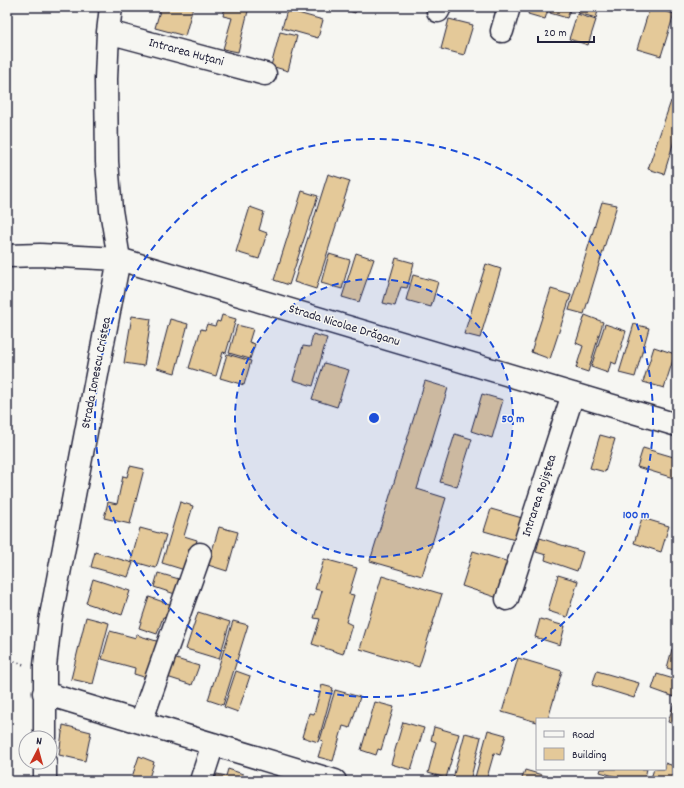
<svg xmlns="http://www.w3.org/2000/svg" width="684" height="788" font-family="Dekko,sans-serif">
	<style>
		.building { fill: #e4c999; stroke: #22223b }
		.lines { fill: none; stroke-linecap: round; stroke-linejoin: round }
		.minor-casing { stroke: #22223b; stroke-width: 25 }
		.path { stroke: #22223b; stroke-width: 2.5; stroke-dasharray: 1 3; stroke-linecap: butt }
		.minor { stroke: #f6f6f2; stroke-width: 22 }
		.ring { fill: none; stroke: #1d4ed8; stroke-width: 2; stroke-dasharray: 7 5 }
		.labels { text-anchor: middle; dominant-baseline: central; stroke-width: 3; stroke-linejoin: round; paint-order: stroke }
		.street-label { font-size: 13px; fill: #22223b; stroke: #f6f6f2 }
		.centre { fill: #1d4ed8; stroke: #f6f6f2; stroke-width: 2 }
		.ring-label { font-size: 12px; text-anchor: middle; font-weight: bold; fill: #1d4ed8; stroke: #f6f6f2; stroke-width: 3; stroke-linejoin: round; paint-order: stroke }
	</style>
	<rect width="100%" height="100%" fill="#f6f6f2"/>
	<filter id="ink" filterUnits="userSpaceOnUse"><feTurbulence type="fractalNoise" baseFrequency=".025" numOctaves="2"/><feDisplacementMap in="SourceGraphic" scale="8" xChannelSelector="R" yChannelSelector="G"/><feConvolveMatrix kernelMatrix="1 2 1 2 8 2 1 2 1" color-interpolation-filters="sRGB"/></filter>
	<g filter="url(#ink)">
		<path class="building" d="M161,7H193L185,36L155,28Z
			M225,7H249L238,52L223,49L232,18L223,16Z
			M337,7H357L355,13Z
			M530,7H549L545,19L528,14Z
			M552,7H571L567,18L550,13Z
			M579,7H599L596,18L578,13Z
			M650,7L674,14L661,56L637,49Z
			M287,10L323,20L318,38L282,28Z
			M577,14L596,20L588,45L569,39Z
			M449,19L473,25L464,55L441,49Z
			M280,32L297,36L288,71L271,66Z
			M671,101L677,103V131L664,174L648,169Z
			M328,174L350,181L316,289L294,282Z
			M302,191L318,196L289,285L274,280Z
			M602,202L617,205L584,314L569,310Z
			M250,207L264,212L259,230L267,233L259,259L236,252Z
			M356,253L374,259L359,302L342,297Z
			M329,254L350,260L342,289L321,283Z
			M396,258L414,263L407,288L401,287L395,306L383,303Z
			M486,264L501,269L480,338L464,334Z
			M413,275L438,282L431,307L406,300Z
			M551,289L571,295L550,359L531,352Z
			M222,315L236,319L226,353L223,352L216,376L189,368L201,329L205,330L207,324L215,326L217,321L220,322Z
			M585,315L603,322L588,372L576,368L583,346L576,343Z
			M132,316L151,319L144,366L124,363Z
			M170,319L188,324L175,373L157,368Z
			M605,324L626,331L616,364L611,362L608,373L591,367Z
			M634,324L649,328L635,377L619,373Z
			M237,325L253,329L249,342L255,344L250,359L229,353Z
			M313,334L327,338L313,386L293,380L303,346L310,347Z
			M654,347L675,354L664,388L643,382Z
			M227,354L251,361L244,385L220,378Z
			M324,363L349,370L337,407L312,399Z
			M425,381L448,388L417,489L446,498L422,576L370,561Z
			M482,394L503,400L492,438L471,431Z
			M455,434L472,439L457,487L440,482Z
			M600,435L615,439L605,472L590,468Z
			M643,448L677,458V479L637,467Z
			M130,466L144,469L130,524L104,518L108,502L117,504L123,476L127,477Z
			M180,502L193,506L184,536L197,540L188,571L162,563Z
			M491,509L522,518L515,540L484,531Z
			M642,518L669,526L661,552L634,543Z
			M219,527L238,532L227,571L208,565Z
			M140,528L166,535L156,568L131,561Z
			M540,538L583,552L577,571L545,560L546,555L536,552Z
			M473,551L509,562L498,598L462,586Z
			M95,552L133,563L128,577L91,567Z
			M324,559L357,568L349,594L354,595L346,622L352,625L343,654L312,644L320,619L314,618L322,591L315,589Z
			M158,573L179,579L175,594L154,587Z
			M558,575L578,581L567,617L548,611Z
			M382,576L442,594L419,667L360,649Z
			M93,579L130,591L122,615L86,603Z
			M149,597L175,606L170,620L163,617L157,634L139,628Z
			M198,612L230,622L219,659L186,649Z
			M86,617L109,623L93,684L71,679Z
			M540,619L565,626L560,645L535,637Z
			M233,621L248,625L223,705L208,700Z
			M110,631L136,638L137,635L166,644L147,678L134,674L135,668L102,659Z
			M672,649L677,651V671L667,668Z
			M173,658L199,666L192,685L167,677Z
			M518,658L562,671L548,719H537V722L502,712Z
			M236,671L250,676L238,712L224,707Z
			M597,671L639,683L634,698L592,685Z
			M657,674L677,680V698L652,689Z
			M322,685L333,688L318,742L302,737L309,713L314,714Z
			M335,690L360,697L350,728L343,726L333,761L318,757L323,741L320,740Z
			M375,702L394,707L381,750L378,749L376,755L361,750Z
			M674,703L677,704V725L668,722Z
			M403,722L424,728L411,770L391,764Z
			M63,725L91,732L85,761L59,755Z
			M434,727L459,734L446,778L428,773L436,742L431,740Z
			M488,730L506,735L500,755L494,753L486,781H474Z
			M465,733L481,737L470,781L453,778Z
			M139,756L154,762L148,781H144L132,777Z
			M665,763L677,767V781H650L654,769H665Z
			M228,769L243,774L241,781H214L217,774L226,776Z
			M601,769H647L644,781H631L600,772Z
			M525,770L549,777L548,781H521Z
			M597,777L611,781H596Z"/>
		<g class="lines">
			<defs>
				<path id="minor" d="M438,11L440,7
					M502,31L509,7
					M108,32L265,74
					M7,256L40,255L119,259L677,425
					M507,599L573,394
					M44,693L335,781
					M141,722L200,554
					M45,738V666L50,621L119,259L111,210L107,162L106,79L108,32L111,7
					M45,762V781
					M201,781L213,744"/>
			</defs>
			<use href="#minor" class="minor-casing"/>
			<path class="path" d="M7,659L25,665"/>
			<use href="#minor" class="minor"/>
		</g>
	</g>
	<circle cx="374" cy="418" r="139" fill="#1d4ed8" fill-opacity=".12"/>
	<g class="ring">
		<circle cx="374" cy="418" r="139"/>
		<circle cx="374" cy="418" r="279"/>
	</g>
	<g class="labels">
		<g class="street-label">
			<text transform="translate(186 53) rotate(15)">Intrarea Huțani</text>
			<text transform="translate(344 326) rotate(17)">Strada Nicolae Drăganu</text>
			<text transform="translate(97 373) rotate(-79)">Strada Ionescu Cristea</text>
			<text transform="translate(540 496) rotate(-72)">Intrarea Rojiștea</text>
		</g>
	</g>
	<circle cx="374" cy="418" r="6" class="centre"/>
	<g class="ring-label">
		<text x="513" y="422">50 m</text>
		<text x="636" y="518">100 m</text>
	</g>
	<rect width="684" height="788" fill="none" stroke="#f6f6f2" stroke-width="24"/>
	<rect x="12" y="12" width="660" height="764" fill="none" stroke="#22223b" stroke-width="1.5" filter="url(#ink)"/>
	<rect x="536" y="718" width="130" height="52" fill="#f6f6f2" stroke="#a1a1a9"/>
	<rect x="544" y="731" width="20" height="6" fill="#f6f6f2" stroke="#a1a1a9"/>
	<text x="572" y="738" font-size="12" fill="#22223b">Road</text>
	<rect x="544" y="748" width="20" height="12" fill="#e4c999" stroke="#a1a1a9"/>
	<text x="572" y="758" font-size="12" fill="#22223b">Building</text>
	<g transform="translate(38 750) rotate(6)"><circle r="19" fill="#f6f6f2" stroke="#a1a1a9"/>
	<path d="M0-3L7 15L0 10L-7 15Z" fill="#c8321e"/>
	<text y="-6" font-size="11" font-weight="bold" text-anchor="middle" fill="#22223b">N</text>
	</g>
	<path d="M538 36v6h56v-6" fill="none" stroke="#22223b" stroke-width="2"/>
	<text x="544" y="36" font-size="12" fill="#22223b" stroke="#f6f6f2" stroke-width="3" paint-order="stroke">20 m</text>
</svg>
